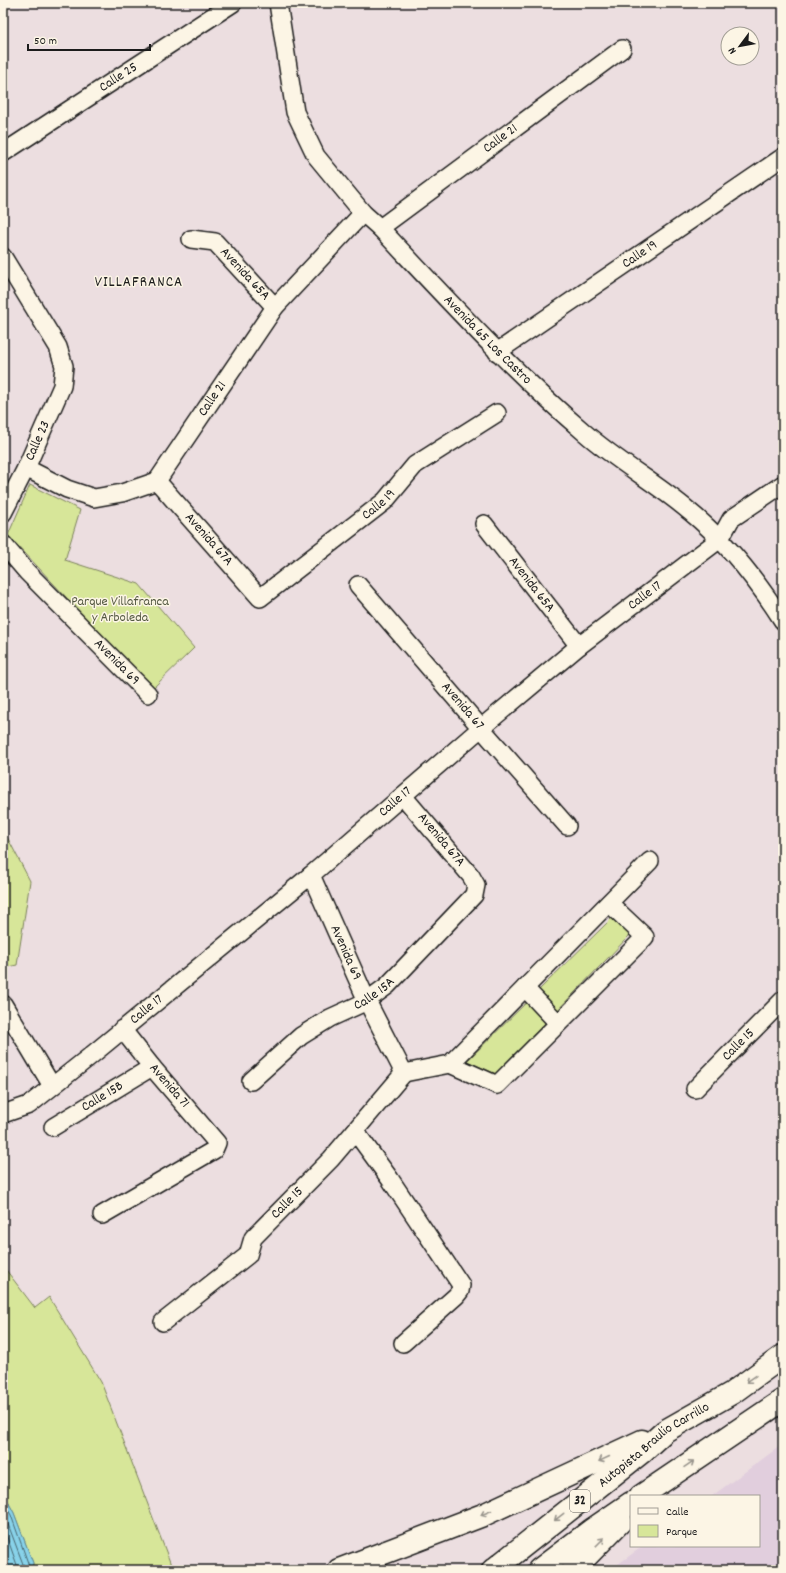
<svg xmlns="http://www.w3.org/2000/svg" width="786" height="1573" font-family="Dekko,sans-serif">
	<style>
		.built { fill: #e1cedd }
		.green { fill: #d7e699; stroke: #7a815a }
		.water { fill: #88d2e9; stroke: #5d8997 }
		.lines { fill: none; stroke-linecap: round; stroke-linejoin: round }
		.shore { stroke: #47656e; stroke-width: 1 }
		.minor-casing { stroke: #1c1c1c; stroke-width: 20 }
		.highway-casing { stroke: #1c1c1c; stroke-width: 25 }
		.minor { stroke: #fcf5e5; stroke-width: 17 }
		.highway { stroke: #fcf5e5; stroke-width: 22 }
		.oneway { stroke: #97938b }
		.labels { text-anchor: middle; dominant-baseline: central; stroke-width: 3; stroke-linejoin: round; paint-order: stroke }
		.shield { fill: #fcf5e5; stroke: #5f5d58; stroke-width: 1 }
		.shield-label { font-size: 13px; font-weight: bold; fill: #1c1c1c }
		.street-label { font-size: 14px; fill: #1c1c1c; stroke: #fcf5e5 }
		.park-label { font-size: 14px; fill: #545942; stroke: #fcf5e5 }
		.neighbourhood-label { font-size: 15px; letter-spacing: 1px; fill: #1c1c1c; stroke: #fcf5e5 }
	</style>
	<rect width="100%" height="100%" fill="#ecdee0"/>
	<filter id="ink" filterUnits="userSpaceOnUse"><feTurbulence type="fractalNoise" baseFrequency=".025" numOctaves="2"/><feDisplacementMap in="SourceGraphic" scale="8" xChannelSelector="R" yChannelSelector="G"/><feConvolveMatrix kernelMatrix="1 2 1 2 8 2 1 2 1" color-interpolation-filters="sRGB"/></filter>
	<g filter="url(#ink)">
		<path class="built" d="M783,1444V1570H610L643,1546H759V1496H712Z"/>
		<path class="green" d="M30,485L80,510L65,560L139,584L194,648L152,689L8,535Z
			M3,829L30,881L17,965L3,968Z
			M614,916L631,934L496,1074L467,1061Z
			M3,1266L35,1308L49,1297L101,1382L173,1570H32L33,1563L14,1513L3,1492Z"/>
		<path class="water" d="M3,1492L14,1513L33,1563L32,1570H3Z"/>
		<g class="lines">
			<path class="shore" d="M3,1501L11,1515L28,1563V1570
				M3,1511L23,1564V1570
				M3,1526L17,1565V1570"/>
			<defs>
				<g id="minor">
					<path id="s1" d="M278,3L295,112L316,156L363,213L380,228C446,298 511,370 585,433C618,462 656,483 689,511C726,541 758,582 783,621"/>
					<path id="s2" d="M3,153L233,3"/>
					<path id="s3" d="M380,228L622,49"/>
					<path id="s4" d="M191,239L215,242L275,307"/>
					<path d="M3,257L58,347L64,366L62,386L26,468L3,513"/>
					<path id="s5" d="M497,352L783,157"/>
					<path id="s6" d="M26,468L67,489L94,498L122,493L157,481L275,307L363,213"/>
					<path id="s7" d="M157,481L260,598L385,501L415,465L497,413"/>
					<path id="s8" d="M484,524L579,646"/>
					<path id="s9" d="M3,544L27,572L148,694"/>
					<path id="s10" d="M358,585L481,728L567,826"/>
					<path id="s11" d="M311,875L367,1001L404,1073"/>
					<path d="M525,988L558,1023"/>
					<path d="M3,1004L52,1086"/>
					<path d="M450,1064L497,1085L645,937L609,903"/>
					<path d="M404,1073L450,1064L650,861"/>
					<path id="s12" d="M251,1081L301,1036L330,1018L365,1002L387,986L474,895L476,885L471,876L403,796"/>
					<path id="s13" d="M695,1089L783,1000"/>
					<path id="s14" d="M3,1114L29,1105L88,1058L311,875L481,728L579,646L720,539L731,519L783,484"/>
					<path id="s15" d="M53,1127L152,1067"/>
					<path d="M355,1131L390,1179L461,1285L460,1291L456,1296L403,1343"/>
					<path d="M102,1215L214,1150L217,1143L152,1067L122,1029"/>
					<path id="s16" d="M163,1322L248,1255L253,1238L331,1159L404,1073"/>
				</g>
				<g id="highway">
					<path d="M641,1496L783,1400"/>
					<path d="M339,1570L483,1515L642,1441"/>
					<path id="s17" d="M493,1570L642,1452L665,1431L732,1393L783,1356"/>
					<path d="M539,1570L593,1529L631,1503"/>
					<path d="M573,1570L621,1521"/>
				</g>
			</defs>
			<use href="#minor" class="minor-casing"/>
			<use href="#highway" class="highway-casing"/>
			<use href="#minor" class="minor"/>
			<use href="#highway" class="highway"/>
		</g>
		<defs><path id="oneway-shaft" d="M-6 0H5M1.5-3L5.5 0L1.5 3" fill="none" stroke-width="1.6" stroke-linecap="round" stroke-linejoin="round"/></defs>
		<g class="oneway">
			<use href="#oneway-shaft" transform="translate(751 1379) rotate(145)"/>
			<use href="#oneway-shaft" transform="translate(604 1459) rotate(155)"/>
			<use href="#oneway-shaft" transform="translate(689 1464) rotate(-34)"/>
			<use href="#oneway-shaft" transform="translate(486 1513) rotate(156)"/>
			<use href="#oneway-shaft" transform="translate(559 1517) rotate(142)"/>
			<use href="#oneway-shaft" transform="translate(600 1542) rotate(-45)"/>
		</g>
	</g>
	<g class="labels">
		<rect class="shield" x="570" y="1490" width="20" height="22" rx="3"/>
		<g class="shield-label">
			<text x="580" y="1501">32</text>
		</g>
		<g class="street-label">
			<text stroke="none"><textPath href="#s2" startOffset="138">Calle 25</textPath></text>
			<text stroke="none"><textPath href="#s3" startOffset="150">Calle 21</textPath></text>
			<text stroke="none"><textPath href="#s5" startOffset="173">Calle 19</textPath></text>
			<text stroke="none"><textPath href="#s4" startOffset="68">Avenida 65A</textPath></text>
			<text stroke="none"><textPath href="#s1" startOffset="411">Avenida 65 Los Castro</textPath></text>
			<text stroke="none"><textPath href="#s6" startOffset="239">Calle 21</textPath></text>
			<text transform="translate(38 441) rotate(-66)">Calle 23</text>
			<text stroke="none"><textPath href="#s7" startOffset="307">Calle 19</textPath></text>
			<text stroke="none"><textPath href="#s7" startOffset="78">Avenida 67A</textPath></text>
			<text stroke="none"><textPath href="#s8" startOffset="77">Avenida 65A</textPath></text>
			<text stroke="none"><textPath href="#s14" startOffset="827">Calle 17</textPath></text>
			<text stroke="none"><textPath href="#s9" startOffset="164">Avenida 69</textPath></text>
			<text stroke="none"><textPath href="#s10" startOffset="160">Avenida 67</textPath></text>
			<text stroke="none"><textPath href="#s14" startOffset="503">Calle 17</textPath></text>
			<text transform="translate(441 840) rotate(50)">Avenida 67A</text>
			<text stroke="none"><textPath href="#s11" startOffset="85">Avenida 69</textPath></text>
			<text stroke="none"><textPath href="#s12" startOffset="152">Calle 15A</textPath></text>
			<text stroke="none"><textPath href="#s14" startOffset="179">Calle 17</textPath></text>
			<text stroke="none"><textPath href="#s13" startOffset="62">Calle 15</textPath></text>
			<text transform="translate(169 1086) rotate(49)">Avenida 71</text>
			<text stroke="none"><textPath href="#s15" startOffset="58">Calle 15B</textPath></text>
			<text stroke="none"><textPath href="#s16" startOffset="175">Calle 15</textPath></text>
			<text stroke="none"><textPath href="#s17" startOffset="204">Autopista Braulio Carrillo</textPath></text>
		</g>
		<g class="park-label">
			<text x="120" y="602">Parque Villafranca<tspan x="120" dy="16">y Arboleda</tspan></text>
		</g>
		<g class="neighbourhood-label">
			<text x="139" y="283">VILLAFRANCA</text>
		</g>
	</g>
	<rect width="786" height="1573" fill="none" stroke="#fcf5e5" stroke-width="16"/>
	<rect x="8" y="8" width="770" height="1557" fill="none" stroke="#1c1c1c" stroke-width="1.5" filter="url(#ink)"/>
	<rect x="630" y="1495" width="130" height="52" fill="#fcf5e5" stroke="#a29e95"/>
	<rect x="638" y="1508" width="20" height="6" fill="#fcf5e5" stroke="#a29e95"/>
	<text x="666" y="1515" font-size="12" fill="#1c1c1c">Calle</text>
	<rect x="638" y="1525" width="20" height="12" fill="#d7e699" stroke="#a29e95"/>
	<text x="666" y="1535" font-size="12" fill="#1c1c1c">Parque</text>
	<g transform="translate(740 46) rotate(238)"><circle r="19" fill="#fcf5e5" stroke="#a29e95"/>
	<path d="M0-3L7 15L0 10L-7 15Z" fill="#1c1c1c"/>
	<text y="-6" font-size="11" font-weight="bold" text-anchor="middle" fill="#1c1c1c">N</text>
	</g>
	<path d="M28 44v6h122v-6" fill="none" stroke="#1c1c1c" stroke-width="2"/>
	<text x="34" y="44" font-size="12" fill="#1c1c1c" stroke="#fcf5e5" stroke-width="3" paint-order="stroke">50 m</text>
</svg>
